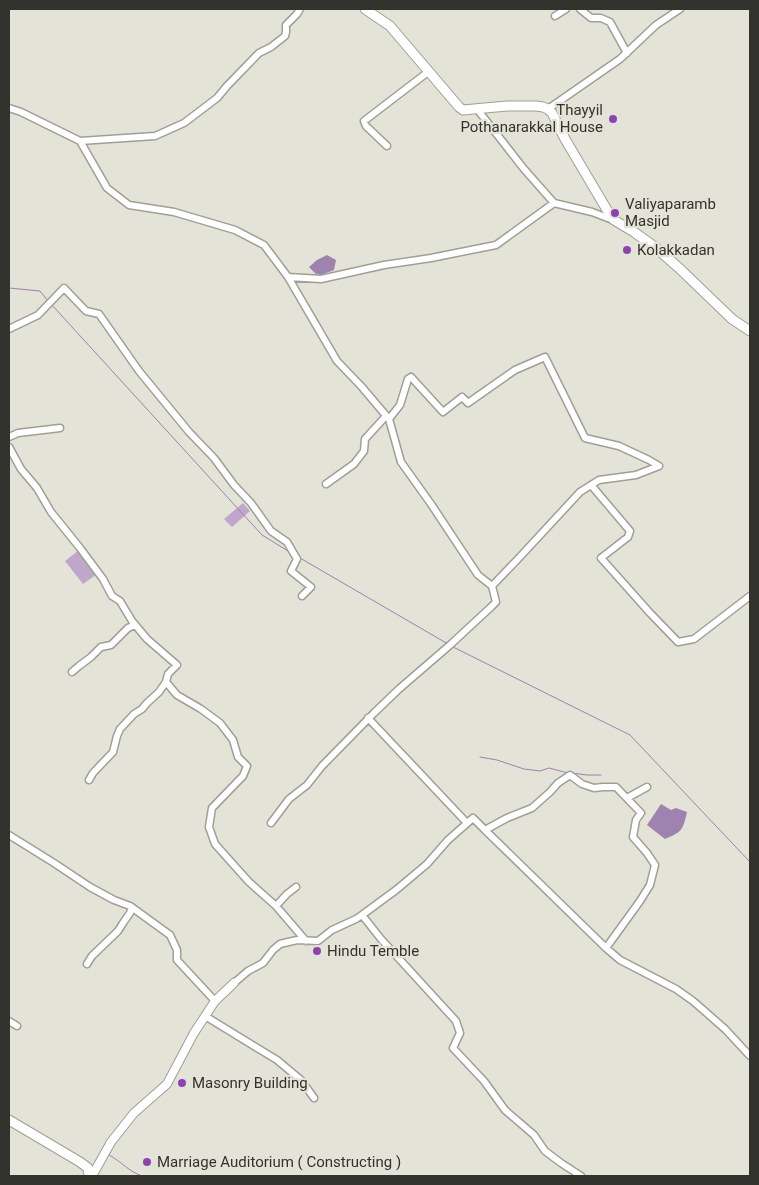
<svg xmlns="http://www.w3.org/2000/svg" width="759" height="1185" font-family="Roboto,sans-serif">
	<style>
		.green { fill: #bfa7cc }
		.water { fill: #9e82af }
		.lines { fill: none; stroke-linecap: round; stroke-linejoin: round }
		.stream { stroke: #9e82af; stroke-width: 1 }
		.minor-casing { stroke: #9fa094; stroke-width: 9 }
		.tertiary-casing { stroke: #9fa094; stroke-width: 10 }
		.secondary-casing { stroke: #9fa094; stroke-width: 11 }
		.minor { stroke: #fff; stroke-width: 6 }
		.tertiary { stroke: #fff; stroke-width: 8 }
		.secondary { stroke: #fff; stroke-width: 9 }
		.poi-dot { fill: #8e41b2; stroke: #e3e3d7; stroke-width: 2 }
		.labels { text-anchor: middle; dominant-baseline: central; stroke-width: 4.5; stroke-linejoin: round; paint-order: stroke }
		.poi-label { font-size: 15px; fill: #33332e; stroke: #e3e3d7; text-anchor: start }
	</style>
	<rect width="100%" height="100%" fill="#e3e3d7"/>
	<path class="green" d="M243,503L250,511L232,527L224,519Z
		M79,550L97,574L83,584L65,561Z"/>
	<path class="water" d="M327,255L336,260L334,270L321,275L316,274L309,267L317,260Z
		M661,804L671,810L676,808L687,812C683,830 682,832 665,839L647,825Z"/>
	<g class="lines">
		<path class="stream" d="M9,288L40,291L48,301
			M51,304L262,535L288,551
			M300,558L448,644
			M451,646L630,735L750,862
			M480,757L497,760L524,769L540,771L549,768L568,773
			M572,773L587,775H601
			M109,1155C122,1162 128,1171 142,1176"/>
		<defs>
			<path id="minor" d="M580,9L591,18H601L610,22L627,53
				M555,16L566,9
				M9,108L21,112L80,141L107,188L129,205L174,212L235,230L264,245L288,277L321,279L384,265L431,258L496,245L554,203L592,212L613,220
				M477,109L524,169L554,203
				M548,109L620,59L656,25L680,9
				M80,141L155,136L184,123L217,98L227,86L259,53L271,47L285,36L286,32V25L297,14L300,9
				M387,146L366,126L364,121L428,72
				M9,329L38,315L64,288L86,311L99,314L139,371L189,432L214,458L234,485L251,503L271,531L287,542L297,559L291,571L311,587L302,596
				M389,419L400,405L408,379L411,377L443,412L462,397L468,403L515,370L545,357L585,438L619,446L649,460L659,466
				M9,437L18,433L60,428
				M9,447L21,469L37,488L51,512L80,548L103,579L112,596L120,601L132,621L147,639L177,665L168,674L166,682L177,695L201,709L220,723L233,740L238,757L247,766L243,776L212,808L209,827L215,844L249,882L276,906L306,941
				M326,484L354,464L364,451L365,439L386,416
				M591,485L630,531L628,537L601,558L650,613L678,642L694,639L750,596
				M492,586L517,560L580,492L599,480L636,475L659,466
				M72,672L79,666L91,657L101,647L111,645L128,628L135,625
				M368,718L467,823
				M89,780L93,773L113,752L117,736L120,729L134,714L142,709L147,703L159,692L166,682
				M627,798L647,787
				M271,823L289,799L307,785L322,766L374,713L399,689L450,645L491,607L496,602L492,586L478,575L431,504L401,462L389,419L361,386L337,361L288,277
				M485,830L606,948
				M9,835L54,863L90,887L114,900L130,906L170,935L177,950V960L215,1001
				M276,906L287,894L296,887
				M362,915L381,939L456,1021L460,1033L453,1048L484,1081L505,1110L534,1135L545,1151L561,1163L581,1176
				M87,964L92,956L118,931L123,923L130,913L132,907
				M234,983L248,971L263,963L273,950L280,944L297,940L318,941L332,930L356,919L362,915L396,890L427,864L448,840L473,818L485,830L507,818L532,808L550,792L558,783L570,775L582,784L594,788L603,787H616L641,813L636,820L633,837L647,853L655,865L650,885L640,901L606,948L620,960L676,989L693,1001L725,1029L750,1056
				M205,1016L277,1060L301,1080L314,1098
				M9,1021L17,1026"/>
			<path id="tertiary" d="M92,1176L111,1142L134,1113L167,1084L194,1033L215,1001L234,983"/>
			<path id="secondary" d="M365,9L390,26L459,107L463,110L507,106H536L543,107L548,109L552,113L565,139L610,215L614,220L634,232L655,247L679,268L732,319L750,331
				M9,1120L80,1162L88,1168L89,1176"/>
		</defs>
		<use href="#minor" class="minor-casing"/>
		<use href="#tertiary" class="tertiary-casing"/>
		<use href="#secondary" class="secondary-casing"/>
		<use href="#minor" class="minor"/>
		<use href="#tertiary" class="tertiary"/>
		<use href="#secondary" class="secondary"/>
	</g>
	<g class="poi-dot">
		<circle cx="613" cy="119" r="5"/>
		<circle cx="615" cy="213" r="5"/>
		<circle cx="627" cy="250" r="5"/>
		<circle cx="317" cy="951" r="5"/>
		<circle cx="182" cy="1083" r="5"/>
		<circle cx="147" cy="1162" r="5"/>
	</g>
	<g class="labels">
		<g class="poi-label">
			<text x="603" y="110" text-anchor="end">Thayyil<tspan x="603" dy="17">Pothanarakkal House</tspan></text>
			<text x="625" y="204">Valiyaparamb<tspan x="625" dy="17">Masjid</tspan></text>
			<text x="637" y="250">Kolakkadan</text>
			<text x="327" y="951">Hindu Temble</text>
			<text x="192" y="1083">Masonry Building</text>
			<text x="157" y="1162">Marriage Auditorium ( Constructing )</text>
		</g>
	</g>
	<rect width="759" height="1185" fill="none" stroke="#33332e" stroke-width="20"/>
</svg>
